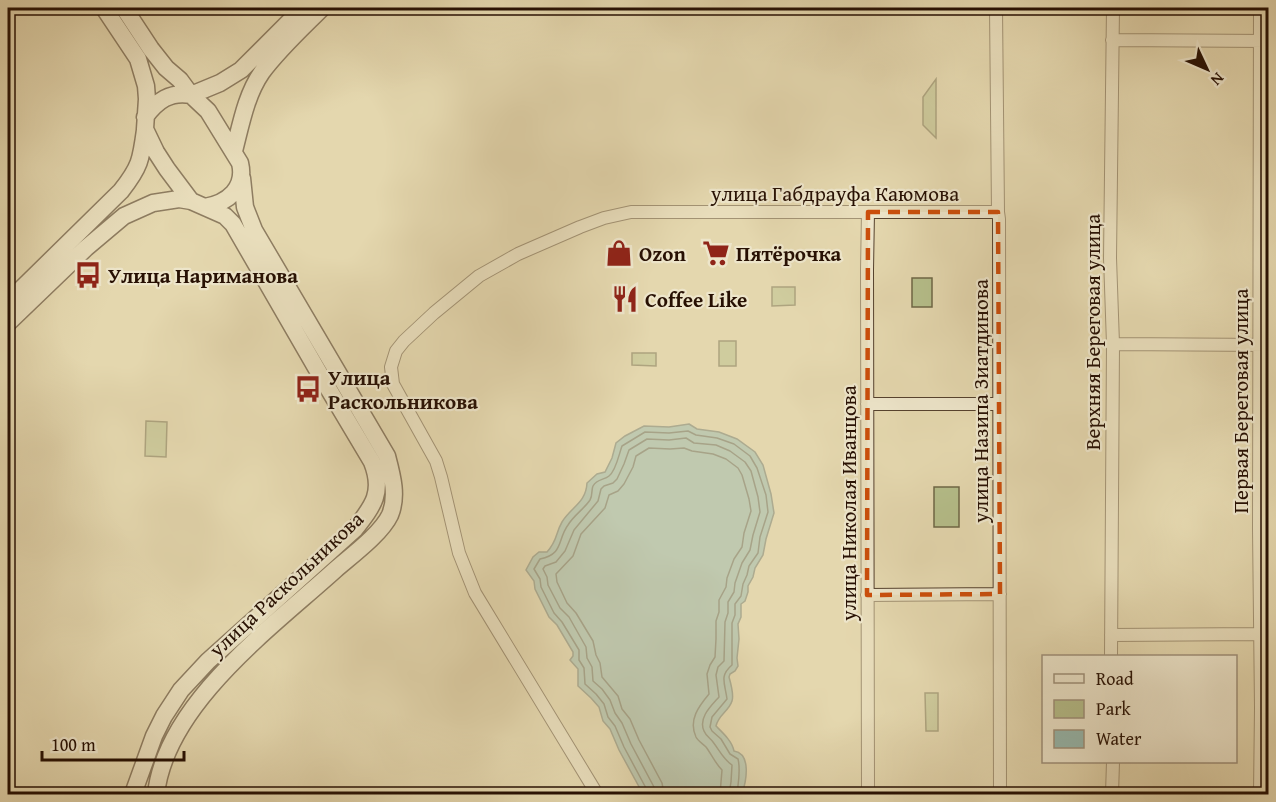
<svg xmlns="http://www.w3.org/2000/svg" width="1276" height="802" font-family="'Gentium Book Plus',serif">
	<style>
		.green { fill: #b5be8a; stroke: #6e6746; stroke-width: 1.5 }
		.water { fill: #96b9af; stroke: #6a756a; stroke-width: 1.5 }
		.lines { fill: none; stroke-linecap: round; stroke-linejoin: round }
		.shore { stroke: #5e6459; stroke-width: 1.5 }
		.street-casing { stroke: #56422e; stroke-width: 14 }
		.secondary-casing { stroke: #271003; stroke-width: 19 }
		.street { stroke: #ede5ca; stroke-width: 12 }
		.secondary { stroke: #ede5ca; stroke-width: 16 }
		.marked { fill: none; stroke: #cb4e0b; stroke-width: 4.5; stroke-dasharray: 12 8; stroke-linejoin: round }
		.labels { text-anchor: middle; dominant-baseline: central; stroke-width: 4.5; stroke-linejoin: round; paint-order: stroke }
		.street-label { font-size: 21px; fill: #271003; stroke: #ede5ca }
		.poi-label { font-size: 21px; font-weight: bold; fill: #271003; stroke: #ede5ca; text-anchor: start }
	</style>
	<rect width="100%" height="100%" fill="#e4d7ae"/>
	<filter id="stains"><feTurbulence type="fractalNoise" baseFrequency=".00333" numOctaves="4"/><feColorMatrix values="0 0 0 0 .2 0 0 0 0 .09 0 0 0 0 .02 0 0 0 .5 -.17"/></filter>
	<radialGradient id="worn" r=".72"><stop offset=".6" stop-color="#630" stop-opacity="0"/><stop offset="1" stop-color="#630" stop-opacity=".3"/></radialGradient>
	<path class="green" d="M936,79V138L923,125V97Z
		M912,278H932V307H912Z
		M772,287H795V305L772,306Z
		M719,341H736V366H719Z
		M632,353H656V366L632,365Z
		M146,421L167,422L166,457L145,456Z
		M934,487H959V527H934Z
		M925,693H938V731H926Z"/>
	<path class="water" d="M689,424L697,429L719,432L737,439L755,452L763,465L771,494L774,513L766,539L763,555L755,568L753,577L748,586V592L745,601L741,604V617L738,624L739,639L737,658L738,666L735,671L730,674L729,677C731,684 734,695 732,701C729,711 718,715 716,726C723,733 732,741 734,751C752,754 746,782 742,794H643L619,750L610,729L603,721L599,707L591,698L578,686V669L570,660L573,656V652L557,625L549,617L535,589L534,581L526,570L533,557L539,552H547C558,540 555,534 562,522C571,507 586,503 587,483L597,474L605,472L612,458L616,443L625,436L644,426L669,427Z"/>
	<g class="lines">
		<path class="shore" d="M647,794V790L624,747L615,726L608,717L604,704L596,694L585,684L584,668L579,660V650L562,622L554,613L541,587L540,579L534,569L540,559C564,554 557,540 568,525C574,515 584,509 590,500C593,495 591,490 593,486C597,479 604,480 609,476C616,471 619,454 622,446L645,432L669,433L688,431L696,435L717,438L734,444L750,456L757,468L766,495L768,512L760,537L758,553L749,566L747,575L743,584L741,596L735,604V615L732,623V665C719,676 725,683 727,699L712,717L710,727L712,731L721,739L730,754L738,759C741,771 738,783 737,794
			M655,794L654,787L631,744L622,723L615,713L610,700L602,689L593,681L592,667L587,658L586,647L569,617L560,608L548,585L547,577L543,569L545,566L556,562L565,551L574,530L598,501L601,489L604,486L613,483L617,479L624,464L629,450L647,439L669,440L686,438L694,443L716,445L730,451L745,462L751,471L758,497L760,512L753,535L750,550L742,563L735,583L734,592L728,602V613L725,622L724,661L718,667L716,675L719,697C711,706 698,718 704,731C706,736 710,738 713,742C720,751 723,759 732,765L731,782L729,794
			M664,794L662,783L639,740L630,719L622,709L618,696L602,677L600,663L596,655L593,641L576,613L567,603L557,582L556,574L573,556L581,534L605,508L609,495L618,491L624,484L633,467L636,456L649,448L670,449L684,448L692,451L713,454L726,459L738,468L742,475L749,499L751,511L744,533L742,547L734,559L727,578L726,587L719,600V612L716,621V639L715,657L710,665L707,674L709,694C699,706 688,720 696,737C698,741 702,743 706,747C712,755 715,763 722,770L720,794"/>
		<defs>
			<path id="street" d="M996,8L998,212L999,219L1000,794
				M1260,8L1259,529L1261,708L1260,794
				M1112,40L1268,41
				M1113,344L1268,345
				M867,404H999
				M867,595L1000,594
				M1111,635L1260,634
				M1111,656L1113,344L1110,258L1113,8
				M597,794L475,593L459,553L441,477L436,461L393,384L391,367L396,351L404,341L434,313L479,276L518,254L580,227L604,218L631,212H998
				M868,794L867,270L868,212
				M1112,794L1113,762"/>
			<path id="secondary" d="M104,8L138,59L146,86L147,99L145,129L156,152L167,169L191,201L225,216L233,224L322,378L372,462C384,492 373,506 355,529L208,661L181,690L164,716L154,736L133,794
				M124,8L151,49L166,68L180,80L191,95L208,111L240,163C246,188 228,203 205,207
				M191,95L220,83L241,70L303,8
				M145,117C157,101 170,91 191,95
				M234,151C241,124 246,95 262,72C279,49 302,28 322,8
				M8,302L121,191C140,167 141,160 145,130
				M8,323L86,248L124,216L153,203L179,199L191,201
				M156,794C166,704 272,627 335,570C351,556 381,534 390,515C398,496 392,475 387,456L254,230L245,207L242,178"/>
		</defs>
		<use href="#street" class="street-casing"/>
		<use href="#secondary" class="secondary-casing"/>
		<use href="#street" class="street"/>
		<use href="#secondary" class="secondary"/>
	</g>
	<path d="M0 0H1276V802H0ZM868,212H998L1000,594L867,595Z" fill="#e4d7ae" fill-opacity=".55" fill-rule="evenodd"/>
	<path class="marked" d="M868,212H998L1000,594L867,595Z"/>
	<defs>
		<symbol id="shop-bare" viewBox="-9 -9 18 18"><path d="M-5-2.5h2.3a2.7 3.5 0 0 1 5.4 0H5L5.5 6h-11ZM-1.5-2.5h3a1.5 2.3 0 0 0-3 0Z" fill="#8f2418" stroke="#ede5ca" stroke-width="2.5" paint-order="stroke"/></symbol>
		<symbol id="supermarket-bare" viewBox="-9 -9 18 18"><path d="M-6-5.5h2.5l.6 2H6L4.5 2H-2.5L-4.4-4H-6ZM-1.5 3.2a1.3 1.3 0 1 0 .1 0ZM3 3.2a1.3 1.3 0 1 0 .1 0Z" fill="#8f2418" stroke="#ede5ca" stroke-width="2.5" paint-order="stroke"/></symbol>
		<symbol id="bus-bare" viewBox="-9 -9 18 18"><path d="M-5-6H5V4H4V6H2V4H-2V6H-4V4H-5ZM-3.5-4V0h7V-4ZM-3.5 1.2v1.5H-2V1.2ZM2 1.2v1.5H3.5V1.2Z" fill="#8f2418" stroke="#ede5ca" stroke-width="2.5" paint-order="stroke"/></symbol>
		<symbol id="restaurant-bare" viewBox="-9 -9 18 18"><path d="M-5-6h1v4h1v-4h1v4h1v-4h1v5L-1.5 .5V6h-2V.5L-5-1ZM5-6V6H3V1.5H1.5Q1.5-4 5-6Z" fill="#8f2418" stroke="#ede5ca" stroke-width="2.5" paint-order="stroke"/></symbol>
	</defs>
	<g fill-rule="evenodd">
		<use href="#shop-bare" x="600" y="234" width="38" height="38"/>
		<use href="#supermarket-bare" x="697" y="234" width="38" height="38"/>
		<use href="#bus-bare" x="69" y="256" width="38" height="38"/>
		<use href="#restaurant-bare" x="606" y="280" width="38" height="38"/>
		<use href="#bus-bare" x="289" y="370" width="38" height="38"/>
	</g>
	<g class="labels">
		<g class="street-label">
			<text x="835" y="193">улица Габдрауфа Каюмова</text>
			<text transform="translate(1092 332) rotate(-90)">Верхняя Береговая улица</text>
			<text transform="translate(980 401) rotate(-90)">улица Назипа Зиатдинова</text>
			<text transform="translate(1240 401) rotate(-90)">Первая Береговая улица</text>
			<text transform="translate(848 503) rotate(-90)">улица Николая Иванцова</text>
			<text transform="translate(286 584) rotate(-43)">улица Раскольникова</text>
		</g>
		<g class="poi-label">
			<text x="639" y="253">Ozon</text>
			<text x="736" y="253">Пятёрочка</text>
			<text x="108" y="275">Улица Нариманова</text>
			<text x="645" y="299">Coffee Like</text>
			<text x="328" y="377">Улица<tspan x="328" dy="24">Раскольникова</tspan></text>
		</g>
	</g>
	<rect width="1276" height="802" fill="none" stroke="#e4d7ae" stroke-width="30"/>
	<rect x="9" y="9" width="1258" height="784" fill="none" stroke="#271003" stroke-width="3"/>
	<rect x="15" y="15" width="1246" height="772" fill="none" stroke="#271003" stroke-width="1.5"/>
	<rect x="1042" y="655" width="195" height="108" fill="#ede5ca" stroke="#9e907a" stroke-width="1.5"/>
	<rect x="1054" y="674" width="30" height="9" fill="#ede5ca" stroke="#9e907a" stroke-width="1.5"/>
	<text x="1096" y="685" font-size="18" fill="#271003">Road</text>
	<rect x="1054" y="700" width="30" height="18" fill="#b5be8a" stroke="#9e907a" stroke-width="1.5"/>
	<text x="1096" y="715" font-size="18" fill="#271003">Park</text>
	<rect x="1054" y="730" width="30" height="18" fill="#96b9af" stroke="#9e907a" stroke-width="1.5"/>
	<text x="1096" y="745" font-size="18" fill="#271003">Water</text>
	<g transform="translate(1207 69) rotate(134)" stroke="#ede5ca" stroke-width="4.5" paint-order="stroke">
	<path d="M0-4.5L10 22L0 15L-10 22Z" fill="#271003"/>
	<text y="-9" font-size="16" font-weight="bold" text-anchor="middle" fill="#271003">N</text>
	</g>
	<path d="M42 751v9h142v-9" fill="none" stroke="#271003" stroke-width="3"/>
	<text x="51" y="751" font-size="18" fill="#271003" stroke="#ede5ca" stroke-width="4.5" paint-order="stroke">100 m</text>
	<rect width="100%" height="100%" filter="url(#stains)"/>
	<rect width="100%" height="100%" fill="url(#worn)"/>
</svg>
